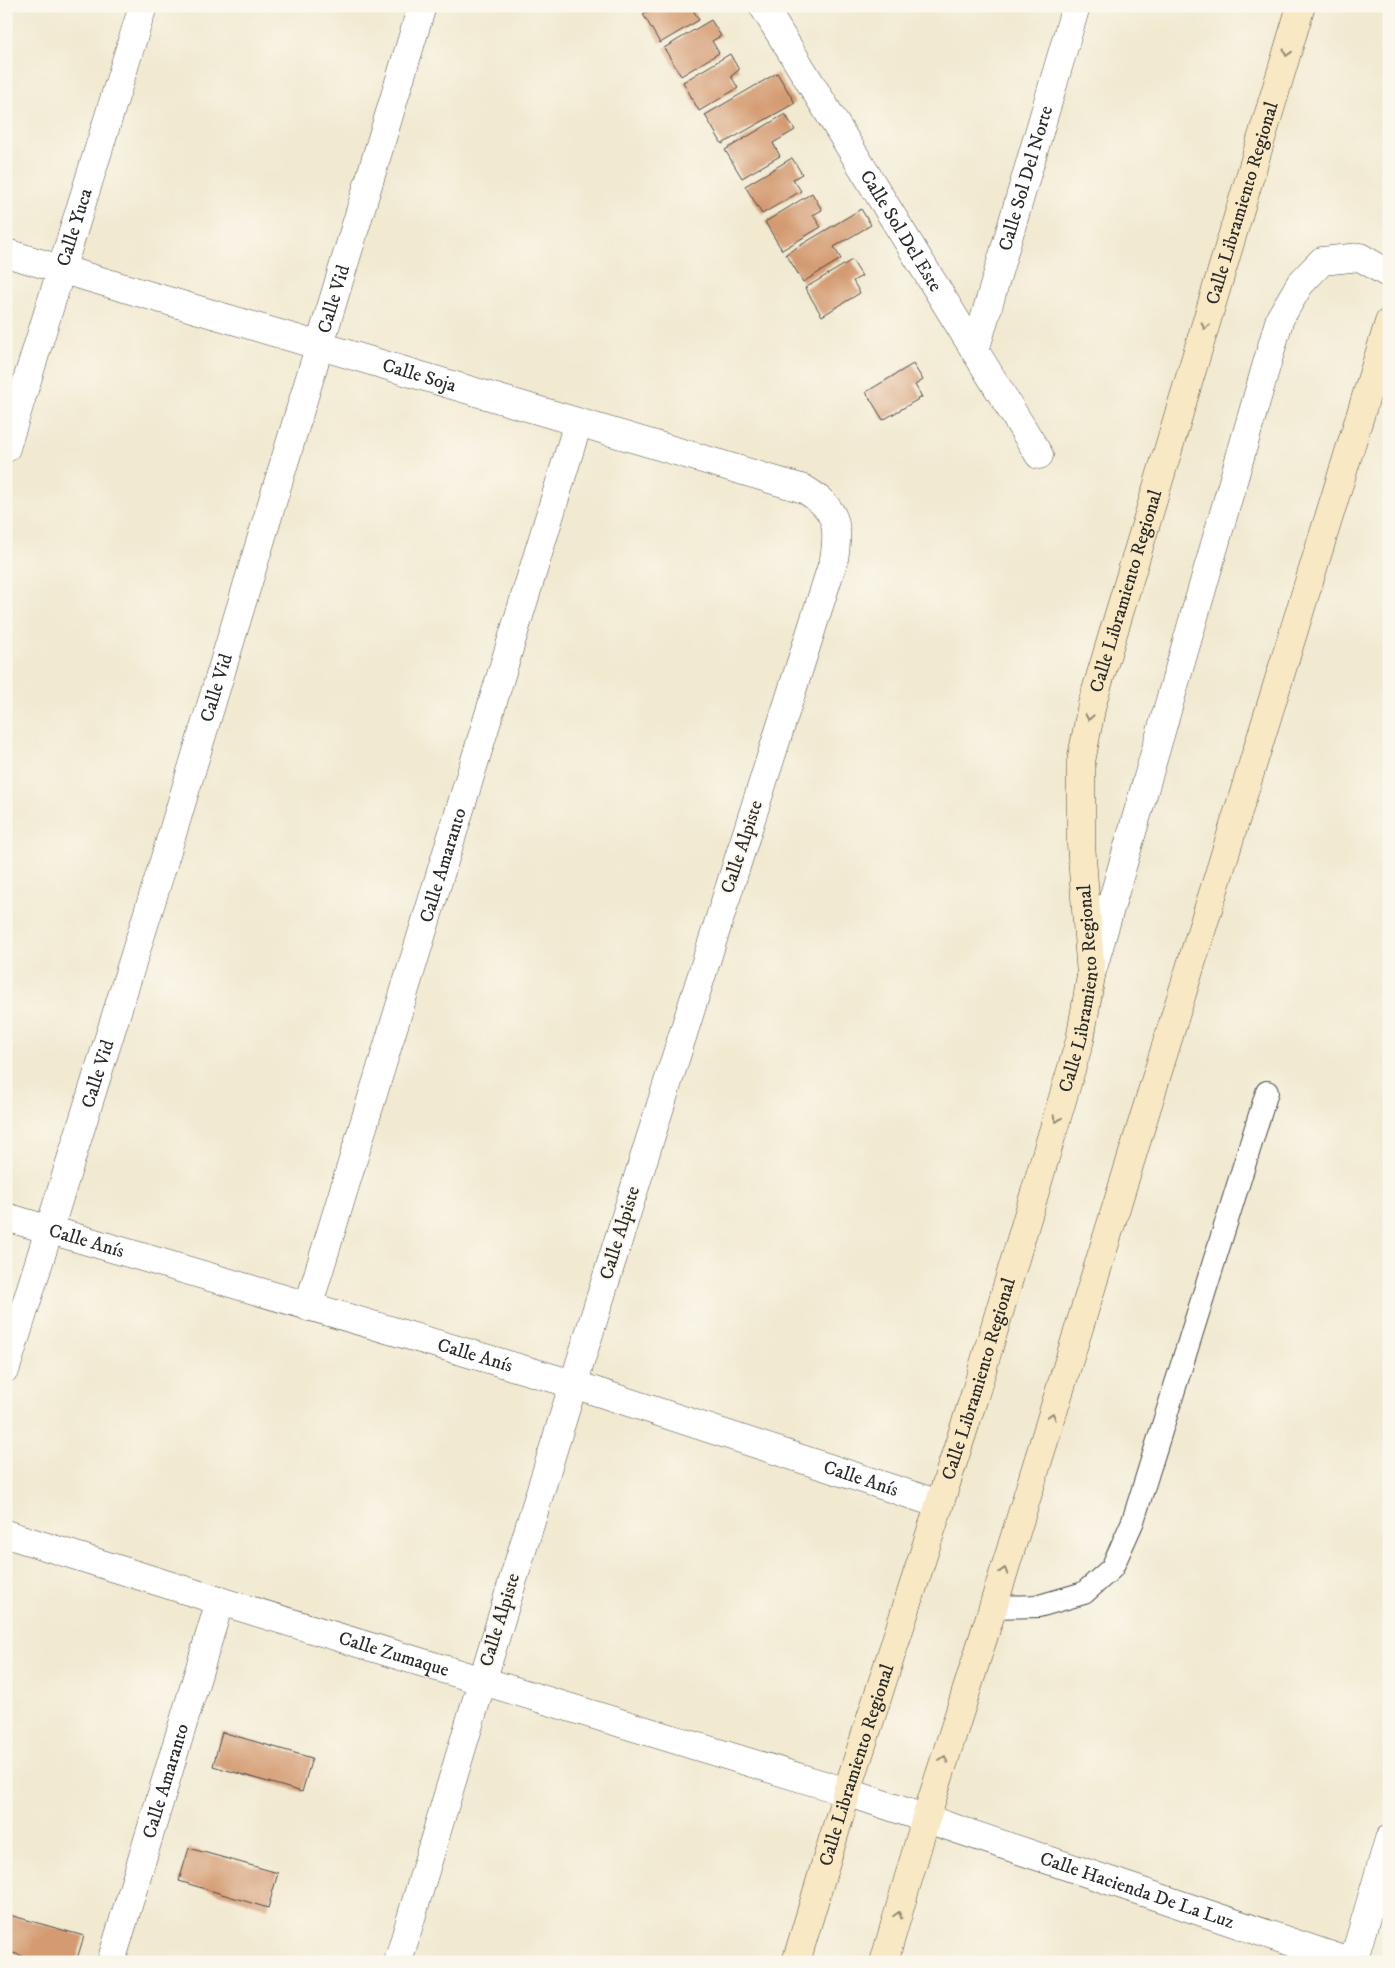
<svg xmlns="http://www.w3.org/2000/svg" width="1395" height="1968" font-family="'IM FELL DW Pica',serif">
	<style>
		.building { fill: #d49b72 }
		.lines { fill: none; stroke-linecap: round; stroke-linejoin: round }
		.lane-casing { stroke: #494844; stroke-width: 24 }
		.street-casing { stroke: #494844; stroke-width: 29 }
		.secondary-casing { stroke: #494844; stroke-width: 29 }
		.lane { stroke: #fff; stroke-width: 22 }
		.street { stroke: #fff; stroke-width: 28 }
		.secondary { stroke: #f8e8c3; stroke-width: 28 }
		.oneway { stroke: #928a77 }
		.labels { text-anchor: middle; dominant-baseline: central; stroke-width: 4; stroke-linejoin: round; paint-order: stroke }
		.street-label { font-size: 19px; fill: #2b2b2b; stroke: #fbf7ec }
	</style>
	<rect width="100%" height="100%" fill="#fbf7ec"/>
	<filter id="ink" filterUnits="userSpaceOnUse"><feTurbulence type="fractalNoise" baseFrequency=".02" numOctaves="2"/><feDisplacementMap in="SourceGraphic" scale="10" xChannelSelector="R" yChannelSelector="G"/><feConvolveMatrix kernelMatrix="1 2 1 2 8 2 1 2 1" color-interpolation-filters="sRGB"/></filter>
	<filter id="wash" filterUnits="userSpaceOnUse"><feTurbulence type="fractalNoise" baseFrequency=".0096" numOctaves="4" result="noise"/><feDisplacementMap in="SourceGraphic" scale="20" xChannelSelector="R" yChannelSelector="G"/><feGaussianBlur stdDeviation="1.12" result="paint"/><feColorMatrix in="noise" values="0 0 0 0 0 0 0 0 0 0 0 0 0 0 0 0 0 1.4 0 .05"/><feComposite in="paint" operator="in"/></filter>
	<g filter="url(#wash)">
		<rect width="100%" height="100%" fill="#f1e9d0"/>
		<g id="blocks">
			<path class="building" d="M657,6H694L692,8L699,20L660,43L643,14Z
				M711,20L721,36L712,41L719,53L681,76L664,48Z
				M730,54L739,70L731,76L738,88L699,111L683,82Z
				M777,73L795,103L722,144L705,115Z
				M785,114L795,130L773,143L780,156L742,178L725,150Z
				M792,158L802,174L793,179L801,191L762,214L745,186Z
				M812,193L822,210L813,215L821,227L782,250L765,222Z
				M861,209L871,225L834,247L841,259L803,282L786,254Z
				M852,260L862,276L853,281L860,293L822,316L805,288Z
				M913,364L923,380L915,385L922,397L883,420L866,392Z
				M222,1732L312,1758L302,1792L213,1766Z
				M189,1848L278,1873L268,1908L179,1881Z
				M6,1914L84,1936L76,1962H43L6,1951Z"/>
		</g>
	</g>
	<g filter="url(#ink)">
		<use href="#blocks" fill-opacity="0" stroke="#494844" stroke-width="1"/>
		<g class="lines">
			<defs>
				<path id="lane" d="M993,1607L1039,1606L1084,1593L1112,1568L1133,1521L1267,1092"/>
				<g id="street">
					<path id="s1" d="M763,6L1039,455"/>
					<path id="s2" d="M6,253L804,489C836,508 840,524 834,559C685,1026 537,1492 398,1962"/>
					<path id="s3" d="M975,351L1076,6"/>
					<path id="s4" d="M6,448L143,6"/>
					<path d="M1091,975L1280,318L1300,284L1322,261L1360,257L1389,274"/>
					<path id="s5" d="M6,1217L573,1384L939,1504"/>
					<path id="s6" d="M308,1307L578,423"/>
					<path id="s7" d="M6,1368L164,861L422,6"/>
					<path id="s8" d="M6,1534L220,1601L847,1792L1350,1962"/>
					<path id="s9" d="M111,1962L220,1601"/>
					<path d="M1353,1962L1389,1839"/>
				</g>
				<g id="secondary">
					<path id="s10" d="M796,1962L847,1792L975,1394L1080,1040L1091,976L1081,844V762L1092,704L1301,6"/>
					<path d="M884,1962L926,1818L993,1607L1389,322"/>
				</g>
			</defs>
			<use href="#lane" class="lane-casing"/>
			<use href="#street" class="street-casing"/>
			<use href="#secondary" class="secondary-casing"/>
			<use href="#lane" class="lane"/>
			<use href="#street" class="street"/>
			<use href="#secondary" class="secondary"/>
		</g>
		<defs><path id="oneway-chevron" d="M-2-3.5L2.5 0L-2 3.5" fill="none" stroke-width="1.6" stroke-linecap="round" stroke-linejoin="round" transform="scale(1.25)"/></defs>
		<g class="oneway">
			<use href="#oneway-chevron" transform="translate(1287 53) rotate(107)"/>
			<use href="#oneway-chevron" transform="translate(1205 326) rotate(107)"/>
			<use href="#oneway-chevron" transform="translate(1089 717) rotate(100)"/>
			<use href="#oneway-chevron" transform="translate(1057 1119) rotate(107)"/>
			<use href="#oneway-chevron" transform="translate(1052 1416) rotate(-73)"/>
			<use href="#oneway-chevron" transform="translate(1004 1571) rotate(-73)"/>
			<use href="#oneway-chevron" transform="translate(944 1759) rotate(-72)"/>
			<use href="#oneway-chevron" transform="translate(898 1915) rotate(-74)"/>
		</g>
	</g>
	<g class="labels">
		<g class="street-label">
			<text stroke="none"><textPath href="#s3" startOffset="180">Calle Sol Del Norte</textPath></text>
			<text stroke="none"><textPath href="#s10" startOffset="1826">Calle Libramiento Regional</textPath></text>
			<text stroke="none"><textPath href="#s4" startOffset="231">Calle Yuca</textPath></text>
			<text stroke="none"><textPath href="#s1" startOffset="264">Calle Sol Del Este</textPath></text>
			<text stroke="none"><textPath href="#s7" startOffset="1118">Calle Vid</textPath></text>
			<text stroke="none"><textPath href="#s2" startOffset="431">Calle Soja</textPath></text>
			<text stroke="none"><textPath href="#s10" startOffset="1421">Calle Libramiento Regional</textPath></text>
			<text stroke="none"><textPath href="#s7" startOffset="712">Calle Vid</textPath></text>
			<text transform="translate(742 847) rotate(-72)">Calle Alpiste</text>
			<text stroke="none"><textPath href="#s6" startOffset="462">Calle Amaranto</textPath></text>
			<text stroke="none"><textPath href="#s10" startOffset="1016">Calle Libramiento Regional</textPath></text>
			<text stroke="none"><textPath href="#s7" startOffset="308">Calle Vid</textPath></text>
			<text transform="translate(620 1233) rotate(-73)">Calle Alpiste</text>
			<text stroke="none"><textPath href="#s5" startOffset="84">Calle Anís</textPath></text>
			<text stroke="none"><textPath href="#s5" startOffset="489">Calle Anís</textPath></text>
			<text stroke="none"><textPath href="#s10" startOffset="611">Calle Libramiento Regional</textPath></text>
			<text stroke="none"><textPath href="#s5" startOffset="894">Calle Anís</textPath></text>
			<text transform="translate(500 1620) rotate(-73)">Calle Alpiste</text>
			<text stroke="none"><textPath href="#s8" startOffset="406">Calle Zumaque</textPath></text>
			<text stroke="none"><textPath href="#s10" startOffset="206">Calle Libramiento Regional</textPath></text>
			<text stroke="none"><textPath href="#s9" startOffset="189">Calle Amaranto</textPath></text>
			<text stroke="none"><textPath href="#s8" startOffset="1186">Calle Hacienda De La Luz</textPath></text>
		</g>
	</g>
	<rect width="1395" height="1968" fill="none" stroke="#fbf7ec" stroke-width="25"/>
</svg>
